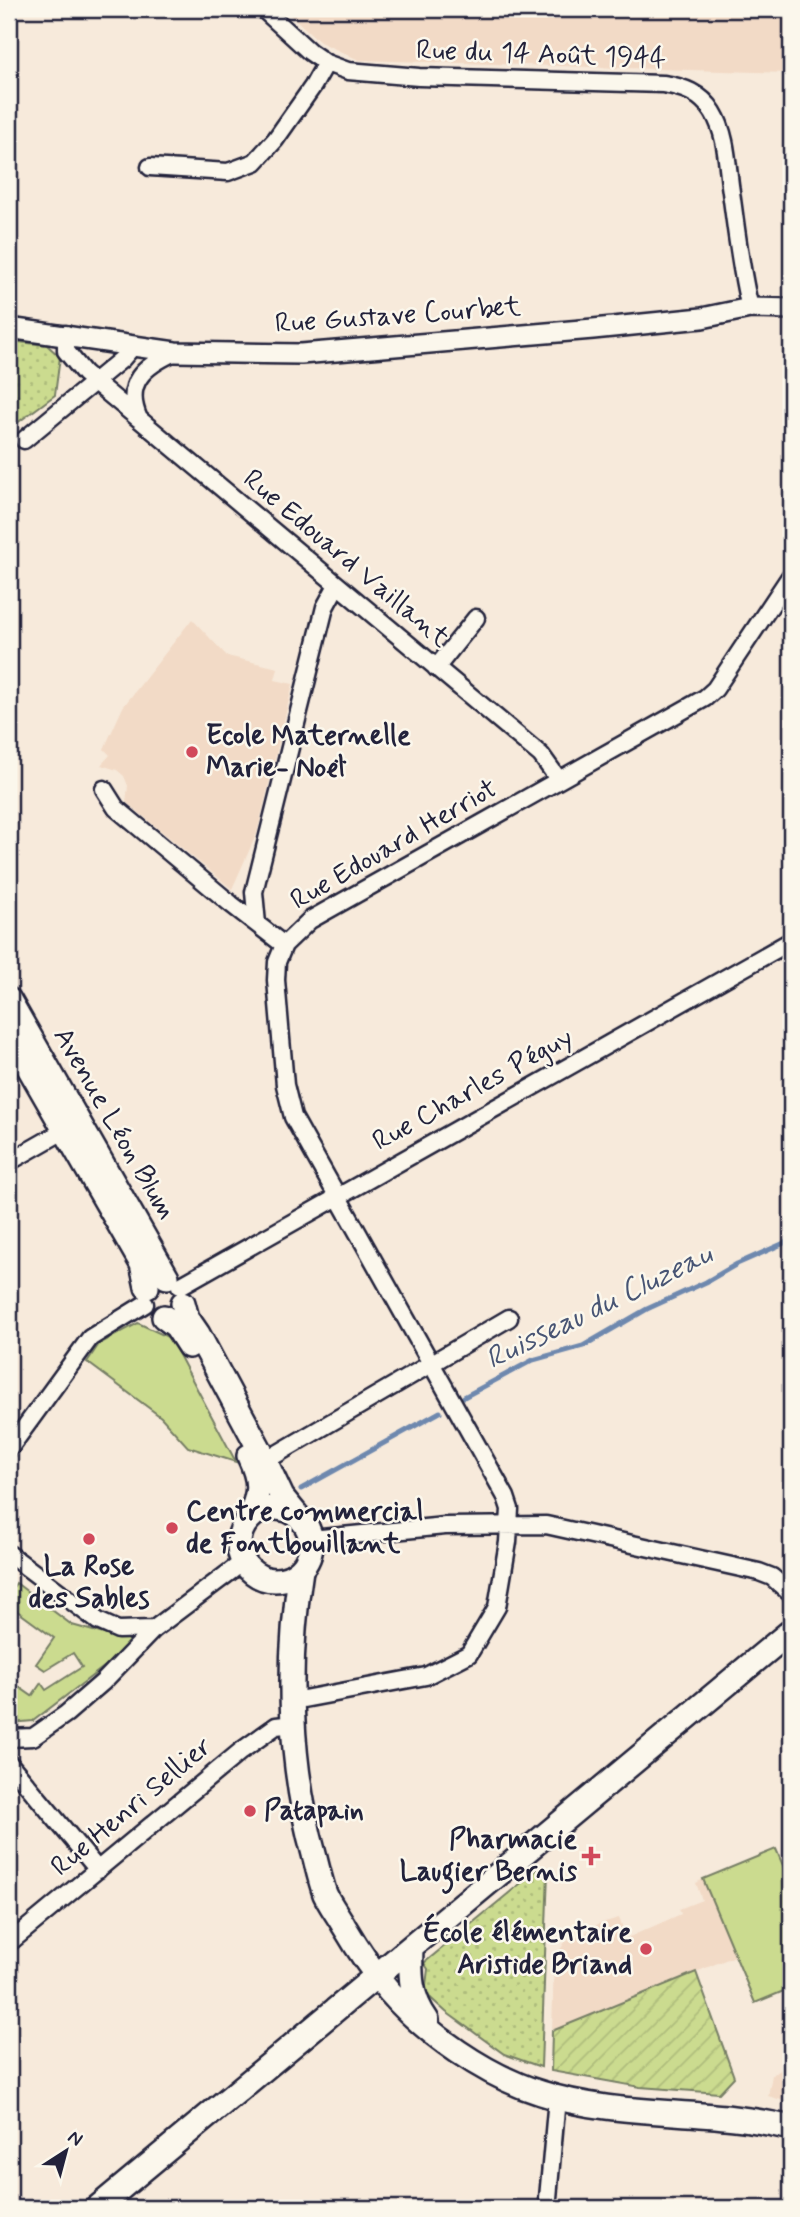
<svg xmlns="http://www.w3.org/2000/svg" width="800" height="2217" font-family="Mynerve,sans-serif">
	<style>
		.built { fill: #f2dac6 }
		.grass { fill: #cbdb8f; stroke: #767e65; stroke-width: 2 }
		.park { fill: url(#park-dots); stroke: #767e65; stroke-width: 2 }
		.garden { fill: url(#garden-furrows); stroke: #767e65; stroke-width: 2 }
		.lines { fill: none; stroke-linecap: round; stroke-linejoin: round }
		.stream { stroke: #6e88ae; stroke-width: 5 }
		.minor-casing { stroke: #22223b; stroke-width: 21 }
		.tertiary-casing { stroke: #22223b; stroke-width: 24 }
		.secondary-casing { stroke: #22223b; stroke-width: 28 }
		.minor { stroke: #fbf7ec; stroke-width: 16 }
		.tertiary { stroke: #fbf7ec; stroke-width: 19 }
		.secondary { stroke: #fbf7ec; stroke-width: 23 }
		.poi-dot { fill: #d1495b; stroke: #fbf7ec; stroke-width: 2.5 }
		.labels { text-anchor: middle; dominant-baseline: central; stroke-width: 5; stroke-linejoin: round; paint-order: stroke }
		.street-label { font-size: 28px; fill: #22223b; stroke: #fbf7ec }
		.poi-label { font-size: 28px; font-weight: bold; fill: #22223b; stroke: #fbf7ec; text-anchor: start }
		.water-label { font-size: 30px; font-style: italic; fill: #485574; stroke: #fbf7ec }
	</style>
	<defs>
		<pattern id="park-dots" width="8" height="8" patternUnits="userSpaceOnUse" patternTransform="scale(1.75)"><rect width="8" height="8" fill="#cbdb8f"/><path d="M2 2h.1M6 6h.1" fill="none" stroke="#aebc7c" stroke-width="1.8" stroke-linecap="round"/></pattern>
		<pattern id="garden-furrows" width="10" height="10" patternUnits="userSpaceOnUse" patternTransform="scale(1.75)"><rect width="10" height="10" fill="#cbdb8f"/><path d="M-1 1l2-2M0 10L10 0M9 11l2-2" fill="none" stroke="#aebc7c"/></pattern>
	</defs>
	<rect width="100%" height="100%" fill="#f7eadb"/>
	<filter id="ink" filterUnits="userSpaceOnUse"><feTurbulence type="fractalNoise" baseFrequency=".0143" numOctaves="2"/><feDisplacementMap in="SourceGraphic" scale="14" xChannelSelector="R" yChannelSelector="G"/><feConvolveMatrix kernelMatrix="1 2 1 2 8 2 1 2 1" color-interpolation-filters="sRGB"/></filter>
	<g filter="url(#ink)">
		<path class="built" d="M284,9H791V73L359,60L320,42Z
			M192,619L227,656L278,668L275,680L293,684L257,833L232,889L126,802L128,786L124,776L117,770L101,765L110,755L104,749L123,707Z
			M703,1879L735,1956L552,2031L554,1959L565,1942L583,1935L598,1924L619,1918L627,1938L681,1914L679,1909L702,1900L696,1883Z
			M791,2064V2103L768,2096L772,2075Z"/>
		<path class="grass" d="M138,1323L170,1338L236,1462L188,1447L161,1417L87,1362L99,1344Z
			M16,1583L72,1625L104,1634L134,1639L109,1663L33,1721L11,1723L9,1721V1680L32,1696L41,1683L46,1690L82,1667L73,1653L45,1670L36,1664L54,1638L9,1605V1593Z
			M776,1849L791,1884V1988L755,2003L703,1879Z"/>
		<path class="park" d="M9,341L47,345L60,357L55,395L9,429Z
			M538,1869L548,1871L541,2067L504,2054L446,2012L425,1993L428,1969L424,1963Z"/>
		<path class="garden" d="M696,1972L734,2077L719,2093L640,2087L551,2071L552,2031Z"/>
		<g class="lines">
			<path class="stream" d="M464,1397L533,1360L583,1346L647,1309L706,1282L737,1264L791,1240
				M301,1489L440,1412"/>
			<defs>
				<path id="minor" d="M263,9L310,52L326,63L348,71L419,77L663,84C683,87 701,93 713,112C726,133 727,161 730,185C736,226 740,268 750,308
					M150,167L228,172L255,162L275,140L313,86L326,63
					M66,334V351L84,373L541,755L559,780
					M139,419C123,383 144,366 175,352
					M24,440L122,359L134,345
					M436,668L476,618
					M104,789L116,808L231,904L284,945
					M257,924L254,892L325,607L337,585
					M9,1162L58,1134L66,1133
					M180,1286L791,941
					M9,1449L90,1338L145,1304
					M265,1461L509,1318
					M311,1539L445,1526L546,1525L759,1572L772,1577L791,1594
					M9,1554L98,1621L118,1630L154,1629
					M293,1701L426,1676L469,1654L497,1607L508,1542L510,1509L506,1497L293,1117L285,1085L276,980L277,962L284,945L310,920L705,698L715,689L791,575
					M9,1738L33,1737L66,1714L103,1682L154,1629L243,1562
					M9,1763L98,1870
					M9,1943L241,1751L276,1726L294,1724
					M548,2198L557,2098"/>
				<path id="tertiary" d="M9,328L175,352L301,354L593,329L702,318L750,308L791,309"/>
				<path id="secondary" d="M9,1000L167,1277
					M17,1047L142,1264L147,1287
					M183,1303L187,1318L198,1334L260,1450L282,1497L296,1514
					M164,1317L176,1326L189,1346
					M249,1456C261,1482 260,1491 250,1517
					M239 1544a36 36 0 1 1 72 0a36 36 0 1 1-72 0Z
					M301,1570C286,1664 289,1766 315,1858C318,1870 321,1883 325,1894C330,1905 338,1915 344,1926C357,1948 372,1971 389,1991C426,2034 486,2076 541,2093C621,2119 709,2107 791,2128
					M411,1947C410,1975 410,1997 427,2020
					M97,2208L791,1631"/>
			</defs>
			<use href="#minor" class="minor-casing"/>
			<use href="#tertiary" class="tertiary-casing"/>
			<use href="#secondary" class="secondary-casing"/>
			<use href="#minor" class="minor"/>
			<use href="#tertiary" class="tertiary"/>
			<use href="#secondary" class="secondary"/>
		</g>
	</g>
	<g class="poi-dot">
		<circle cx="192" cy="752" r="7"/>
		<circle cx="172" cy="1528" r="7"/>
		<circle cx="89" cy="1539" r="7"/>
		<circle cx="250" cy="1811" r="7"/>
		<path d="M587.5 1845.5h7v7h7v7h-7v7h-7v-7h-7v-7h7z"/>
		<circle cx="646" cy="1949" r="7"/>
	</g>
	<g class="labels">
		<g class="street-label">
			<text transform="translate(541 55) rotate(2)">Rue du 14 Août 1944</text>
			<text transform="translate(398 316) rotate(-4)">Rue Gustave Courbet</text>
			<text transform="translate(346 559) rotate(40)">Rue Edouard Vaillant</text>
			<text transform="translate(394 845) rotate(-30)">Rue Edouard Herriot</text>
			<text transform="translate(473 1090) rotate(-29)">Rue Charles Péguy</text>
			<text transform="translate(114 1124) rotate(60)">Avenue Léon Blum</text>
			<text transform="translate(132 1807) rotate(-40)">Rue Henri Sellier</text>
		</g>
		<g class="poi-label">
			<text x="206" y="736">Ecole Maternelle<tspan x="206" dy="32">Marie- Noël</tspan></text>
			<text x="186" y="1512">Centre commercial<tspan x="186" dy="32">de Fontbouillant</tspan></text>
			<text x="89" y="1567" text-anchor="middle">La Rose<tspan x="89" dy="32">des Sables</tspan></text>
			<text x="264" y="1811">Patapain</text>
			<text x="577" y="1840" text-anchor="end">Pharmacie<tspan x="577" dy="32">Laugier Bernis</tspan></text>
			<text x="632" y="1933" text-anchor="end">École élémentaire<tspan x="632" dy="32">Aristide Briand</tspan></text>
		</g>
		<g class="water-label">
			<text transform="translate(599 1307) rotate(-26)">Ruisseau du Cluzeau</text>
		</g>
	</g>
	<rect width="800" height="2217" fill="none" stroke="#fbf7ec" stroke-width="35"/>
	<rect x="18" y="18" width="765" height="2182" fill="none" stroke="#22223b" stroke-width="2.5" filter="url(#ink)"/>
	<g transform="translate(66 2151) rotate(36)" stroke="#fbf7ec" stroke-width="5" paint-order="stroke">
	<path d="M0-5L12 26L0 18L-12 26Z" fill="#22223b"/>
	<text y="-10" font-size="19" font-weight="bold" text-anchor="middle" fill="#22223b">N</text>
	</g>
</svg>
